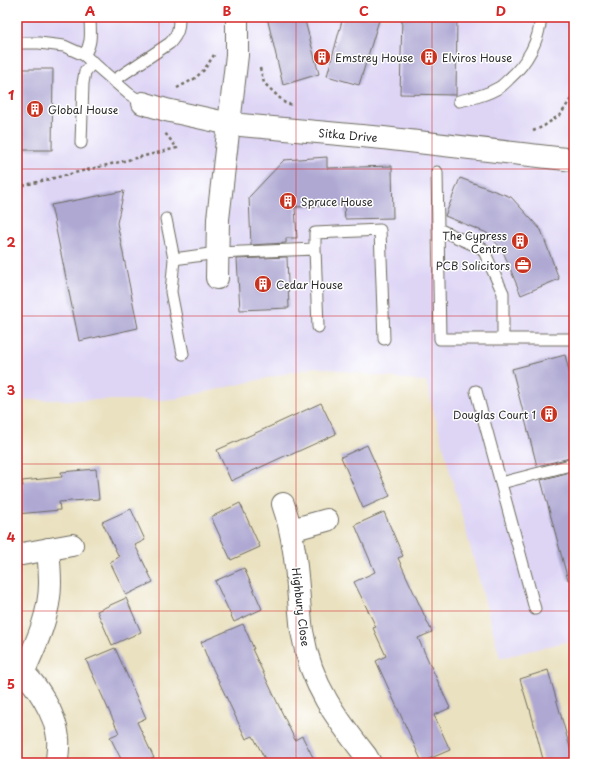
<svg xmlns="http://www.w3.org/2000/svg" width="591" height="780" font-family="'Playpen Sans',sans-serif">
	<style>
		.built { fill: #ded5f5 }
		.building { fill: #aea8d3 }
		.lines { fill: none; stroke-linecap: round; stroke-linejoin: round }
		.lane-casing { stroke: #6e6b5f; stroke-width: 13 }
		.street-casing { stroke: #6e6b5f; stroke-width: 24 }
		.path { stroke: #6e6b5f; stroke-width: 2.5; stroke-dasharray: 3 3; stroke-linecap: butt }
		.lane { stroke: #fff; stroke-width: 11 }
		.street { stroke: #fff; stroke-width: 22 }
		.grid { fill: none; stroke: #d62828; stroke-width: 1; stroke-opacity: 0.55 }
		.labels { text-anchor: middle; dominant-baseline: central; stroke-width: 3; stroke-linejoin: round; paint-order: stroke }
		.poi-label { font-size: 11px; fill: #2b2b2b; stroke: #fff; text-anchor: start }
		.street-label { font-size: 11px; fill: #2b2b2b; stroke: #fff }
		.neatline { fill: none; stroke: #d62828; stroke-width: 1.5 }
		.grid-label { font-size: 13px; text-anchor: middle; font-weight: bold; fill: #d62828 }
	</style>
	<rect width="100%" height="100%" fill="#fff"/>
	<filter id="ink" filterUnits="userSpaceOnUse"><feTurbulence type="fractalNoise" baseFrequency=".025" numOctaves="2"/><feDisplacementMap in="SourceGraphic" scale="8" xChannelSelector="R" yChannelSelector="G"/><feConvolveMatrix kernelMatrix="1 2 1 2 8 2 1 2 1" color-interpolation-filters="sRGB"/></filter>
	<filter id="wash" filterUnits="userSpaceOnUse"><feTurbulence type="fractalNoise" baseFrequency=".012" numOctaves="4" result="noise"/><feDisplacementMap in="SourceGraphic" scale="16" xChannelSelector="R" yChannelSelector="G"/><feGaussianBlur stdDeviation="0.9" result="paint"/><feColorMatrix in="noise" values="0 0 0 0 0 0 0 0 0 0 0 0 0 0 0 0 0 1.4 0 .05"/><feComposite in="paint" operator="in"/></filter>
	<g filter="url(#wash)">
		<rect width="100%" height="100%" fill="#eae1c0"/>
		<path class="built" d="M17,17H574V640L500,658L426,382L315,367L171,400H17Z"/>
		<g id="blocks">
			<path class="building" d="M267,17H304L319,74L283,85Z
				M343,17H380L359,85L327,76Z
				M402,17H457L456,95L400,94Z
				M17,69H53L52,150H17Z
				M327,157V168L392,166L393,218L345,219L344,205L295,207L297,238H286V243L251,245L249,197L284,160Z
				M460,178L511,197L541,230L559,279L521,295L502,249L487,233L445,216Z
				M124,191L117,223L138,328L79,341L51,205Z
				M287,257L289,308L240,310L237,259Z
				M565,355L574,391V457L537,466L512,369Z
				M321,403L336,434L288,456L287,455L231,481L217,450L269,427Z
				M367,445L390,496L363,508L341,457Z
				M96,469L99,499L59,502L60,510L17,514V487L23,486L22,481L62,477L61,472Z
				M574,471V579L568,580L541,480Z
				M240,503L260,547L231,560L211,517Z
				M131,509L145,540L135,545L153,582L126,595L110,562L119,557L102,522Z
				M384,512L403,556L398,558L432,632L418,638L450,708L434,715L450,750L422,762L376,661L386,656L373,628L376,627L354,582L375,572L355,525Z
				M244,568L262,609L234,622L215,581Z
				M126,598L141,632L112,645L97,611Z
				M243,624L254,649H252L295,740L302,736L316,763H267L253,736L246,739L212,667H211L201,642Z
				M115,648L146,718L137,722L154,758L142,763H123L110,737L119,733L86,660Z
				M548,670L573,758L554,763H544L530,709H529L520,679Z"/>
		</g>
	</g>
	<g filter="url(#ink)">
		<use href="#blocks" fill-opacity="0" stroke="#6e6b5f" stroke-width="1"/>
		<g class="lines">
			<defs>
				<path id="lane" d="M17,43H39L64,46L84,55L129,94L143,103
					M84,55C93,43 90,31 90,17
					M113,81L170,43C178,34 179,29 179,17
					M459,101C473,98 487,95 500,87C503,85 506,82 509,79C527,63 539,41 541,17
					M81,143L83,83L85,72L93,62
					M437,172L440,339H574
					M166,219L174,259
					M438,229L483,249L503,293V339
					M315,249V233L380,230L384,339
					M183,354L171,292L174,259L217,253L315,249L318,327
					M476,391L535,609
					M501,483L574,464"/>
				<path id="street" d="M143,103L166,110L230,124L383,138L574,160
					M217,278L218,219L237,55V17
					M283,504C295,538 297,575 300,612C301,620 301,628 303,636C311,685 337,719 366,756L370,763
					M291,530L327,520
					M22,554L72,545
					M17,669C36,680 56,716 58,738C59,746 57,755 57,763
					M23,673C36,644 50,615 50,583C50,572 49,560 48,549"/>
			</defs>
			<use href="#lane" class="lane-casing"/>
			<use href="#street" class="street-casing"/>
			<path class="path" d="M260,68L264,83L285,103L293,105
				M177,88L194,79L204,70L214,55
				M533,131L544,126L561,114L574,94
				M17,187L177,148L165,133"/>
			<use href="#lane" class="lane"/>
			<use href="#street" class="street"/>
		</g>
	</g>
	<path class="grid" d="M159,17V763M296,17V763M432,17V763M17,169H574M17,316H574M17,464H574M17,611H574"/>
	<defs>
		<symbol id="building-disc" viewBox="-11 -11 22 22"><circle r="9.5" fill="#c8321e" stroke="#fff"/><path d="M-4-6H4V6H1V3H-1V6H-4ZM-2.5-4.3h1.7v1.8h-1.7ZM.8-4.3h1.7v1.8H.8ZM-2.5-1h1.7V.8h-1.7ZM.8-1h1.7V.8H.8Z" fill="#fff"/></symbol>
		<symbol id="office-disc" viewBox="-11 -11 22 22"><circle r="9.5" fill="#c8321e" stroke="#fff"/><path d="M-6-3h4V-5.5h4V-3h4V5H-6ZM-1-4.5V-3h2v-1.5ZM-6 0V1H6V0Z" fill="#fff"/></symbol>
	</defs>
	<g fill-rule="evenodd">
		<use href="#building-disc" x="312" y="47" width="20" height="20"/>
		<use href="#building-disc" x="419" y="47" width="20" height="20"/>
		<use href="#building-disc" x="25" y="99" width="20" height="20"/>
		<use href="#building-disc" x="278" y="191" width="20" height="20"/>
		<use href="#building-disc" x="510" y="231" width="20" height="20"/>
		<use href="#office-disc" x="513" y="255" width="20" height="20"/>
		<use href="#building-disc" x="253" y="274" width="20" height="20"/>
		<use href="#building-disc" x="539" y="404" width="20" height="20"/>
	</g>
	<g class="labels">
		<g class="poi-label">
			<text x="335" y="57">Emstrey House</text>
			<text x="442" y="57">Elviros House</text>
			<text x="48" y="109">Global House</text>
			<text x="301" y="201">Spruce House</text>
			<text x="507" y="235" text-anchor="end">The Cypress<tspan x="507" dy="13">Centre</tspan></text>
			<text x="510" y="265" text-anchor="end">PCB Solicitors</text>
			<text x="276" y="284">Cedar House</text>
			<text x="536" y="414" text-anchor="end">Douglas Court 1</text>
		</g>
		<g class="street-label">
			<text transform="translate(348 135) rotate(5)">Sitka Drive</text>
			<text transform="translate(301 607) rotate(83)">Highbury Close</text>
		</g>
	</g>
	<rect width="591" height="780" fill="none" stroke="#fff" stroke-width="44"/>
	<rect x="22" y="22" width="547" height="736" class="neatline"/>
	<g class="grid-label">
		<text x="90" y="16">A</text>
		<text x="227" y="16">B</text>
		<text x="364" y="16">C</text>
		<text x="501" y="16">D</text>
		<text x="11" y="100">1</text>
		<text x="11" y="247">2</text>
		<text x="11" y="395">3</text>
		<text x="11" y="542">4</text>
		<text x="11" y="689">5</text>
	</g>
</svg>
